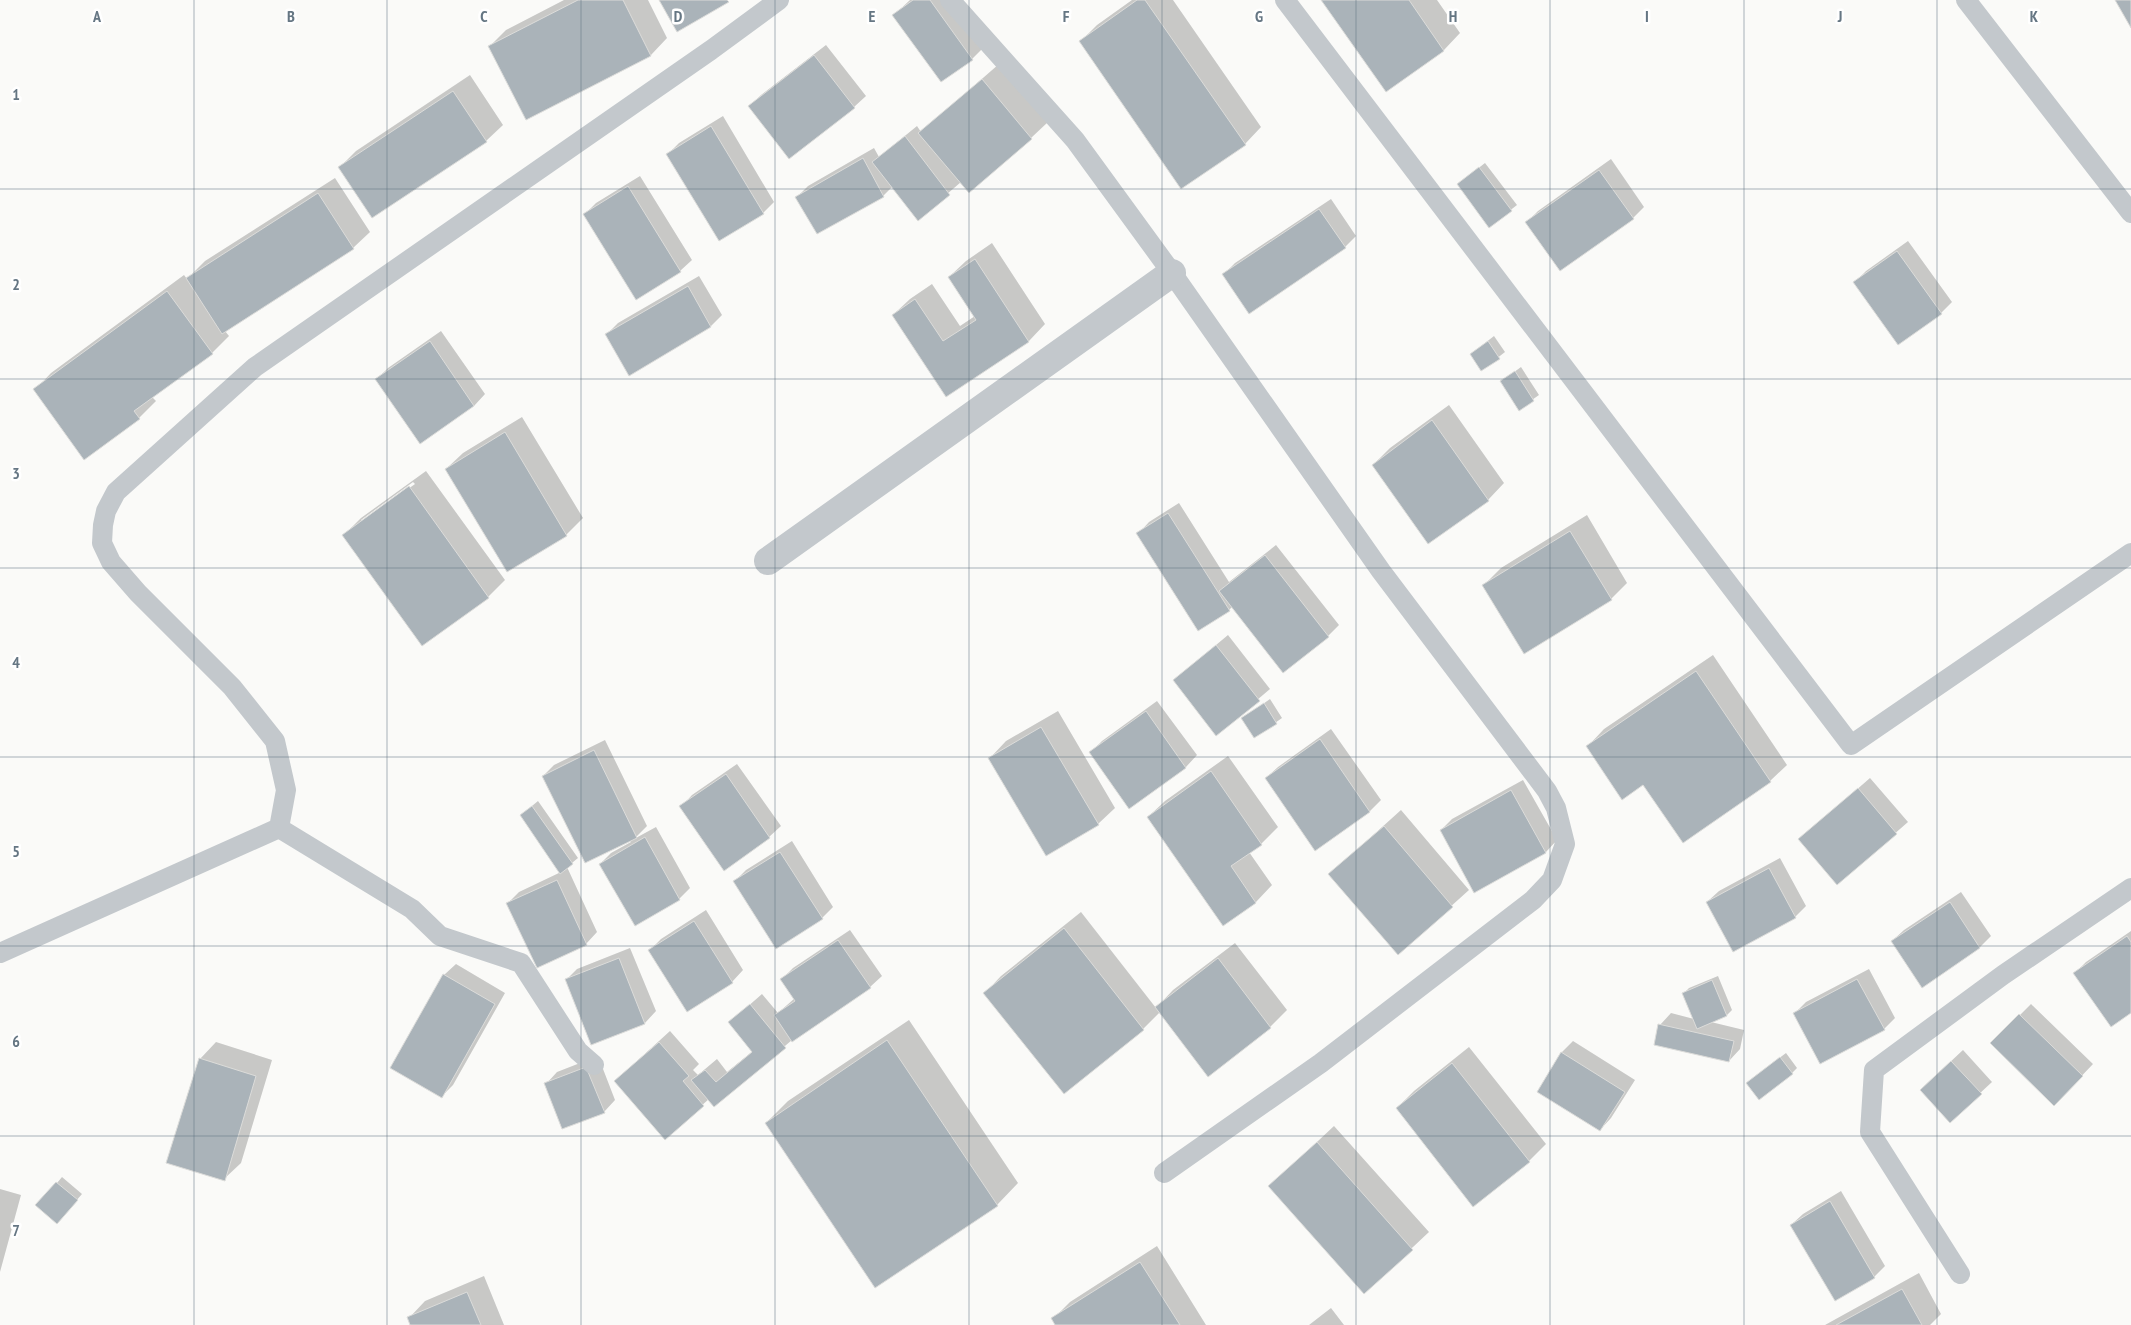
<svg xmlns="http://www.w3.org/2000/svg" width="2131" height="1325" font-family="'PT Sans Narrow',sans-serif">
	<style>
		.shadow { fill: #0003; fill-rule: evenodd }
		.building { fill: #aab3b9; stroke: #dcdcda }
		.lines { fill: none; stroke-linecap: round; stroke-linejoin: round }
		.lane { stroke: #c3c8cc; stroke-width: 20 }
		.street { stroke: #c3c8cc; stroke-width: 28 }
		.grid { fill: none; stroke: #657683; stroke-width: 1; stroke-opacity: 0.55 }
		.grid-label { font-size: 16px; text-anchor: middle; font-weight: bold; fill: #657683; stroke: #fff; stroke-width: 5; stroke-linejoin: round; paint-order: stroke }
	</style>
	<rect width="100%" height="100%" fill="#fafaf8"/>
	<path class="shadow" d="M564,0H648L667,38L651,55L526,119L490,46L506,30Z
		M910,0H949L983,48L972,59L941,81L894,15Z
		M1132,0H1173L1261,127L1245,144L1080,42L1097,25Z
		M1323,0H1437L1460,33L1444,50L1386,90Z
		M826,45L866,96L854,107L750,106L761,95Z
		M999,64L1048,122L1031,138L969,191L961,182L918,219L892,187L883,196L797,197L808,186L874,148L879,157L917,126L921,132Z
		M470,75L503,125L486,141L340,167L356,151Z
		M723,116L774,202L763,213L668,154L679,143Z
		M1611,159L1644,207L1633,218L1527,222L1538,211Z
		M1485,163L1517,205L1490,226L1458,184Z
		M640,176L692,260L680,271L585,214L596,203Z
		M335,178L370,232L353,248L225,331L229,336L212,353L152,397L156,401L139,418L35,390L51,373L184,275L187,279L205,261Z
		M1331,199L1356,236L1345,247L1224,274L1235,263Z
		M1908,241L1952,302L1941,313L1855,282L1866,271Z
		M992,243L1045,324L1029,341L946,395L893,315L910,299L932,284L960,326L975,316L949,277L966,261Z
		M699,276L722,315L711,326L607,334L618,323Z
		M441,331L485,394L474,406L377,379L388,368Z
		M1494,336L1505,352L1482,370L1471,354Z
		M1521,367L1539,395L1519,409L1502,381Z
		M1449,405L1504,483L1488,500L1373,465L1390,448Z
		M522,417L583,518L566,535L446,469L463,453Z
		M426,471L505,580L488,597L344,535L361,518ZM413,482L415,484L361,523V520Z
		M1179,503L1229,582L1276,545L1339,625L1328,636L1233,606L1229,610L1138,534L1149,522Z
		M1587,515L1627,583L1611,599L1484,585L1501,568Z
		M1228,635L1270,689L1217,734L1174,680Z
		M1713,655L1787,765L1770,781L1643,783L1588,746L1604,729Z
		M1270,699L1282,718L1255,737L1243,718Z
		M1157,701L1197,755L1186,767L1129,807L1091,752L1102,741Z
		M1058,711L1115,808L1098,824L990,758L1006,741Z
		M1331,729L1381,800L1370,811L1316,849L1266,778L1278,767Z
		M605,740L647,826L634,839L656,827L690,888L679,899L635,924L600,864L611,853L631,842L630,840L543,776L554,765Z
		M1228,756L1278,827L1261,844L1249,852L1272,885L1256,902L1223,924L1148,817L1165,801Z
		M737,764L781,826L769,837L724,869L681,807L692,795Z
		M1870,778L1908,822L1837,884L1800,839Z
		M1523,780L1557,840L1546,852L1475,891L1441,830L1452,819Z
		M538,801L578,858L567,867L597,932L586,944L508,903L519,892L561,872L521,815Z
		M1401,810L1469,890L1398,954L1330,874Z
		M792,841L833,907L822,918L735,881L746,870Z
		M1780,858L1806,906L1795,917L1707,902L1719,891Z
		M1961,892L1991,936L1980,947L1922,986L1892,941L1904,930Z
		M706,910L743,970L732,982L687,1010L650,950L661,939Z
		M1081,912L1156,1008L1173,990L1235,943L1287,1010L1270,1027L1208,1075L1160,1012L1143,1029L985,993L1001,976Z
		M850,930L882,976L870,987L792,1040L714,1106L709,1099L665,1138L615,1081L670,1031L699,1064L693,1070L698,1075L717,1059L727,1072L753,1051L730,1022L762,994L778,1013L795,998L782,979L793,968Z
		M2131,931V1012L2075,973L2086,962Z
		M630,948L656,1011L645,1023L592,1044L566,980L577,969Z
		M456,964L505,993L453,1085L442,1096L444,975Z
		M1869,969L1895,1018L1884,1029L1795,1013L1806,1002Z
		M1718,976L1732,1010L1727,1015L1711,1022L1744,1030L1740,1049L1729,1061L1660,1025L1671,1013L1694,1019L1684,993L1689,988Z
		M2031,1004L2093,1064L2054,1105L1992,1043Z
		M909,1020L1018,1183L997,1205L766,1123L788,1101Z
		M1573,1041L1635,1080L1611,1118L1600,1130L1538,1091L1562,1052Z
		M216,1042L272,1060L241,1163L224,1179L200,1059Z
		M1469,1047L1546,1144L1529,1161L1473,1205L1397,1108L1414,1091Z
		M1963,1050L1992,1082L1950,1121L1933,1078Z
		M1786,1053L1797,1068L1792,1073L1753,1078Z
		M598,1056L615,1100L604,1112L546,1084L557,1072Z
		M1334,1126L1429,1232L1365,1292L1270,1186Z
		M62,1177L82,1194L62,1217L57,1183Z
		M0,1189L21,1195L0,1272Z
		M1841,1191L1885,1266L1874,1277L1791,1225L1803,1214Z
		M1157,1246L1206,1325H1057L1053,1319L1070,1302Z
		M1919,1273L1941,1314L1930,1325H1825Z
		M484,1276L504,1325H412L409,1318L425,1301Z
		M1331,1308L1344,1325H1309Z"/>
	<path class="building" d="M578,0H623L651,56L526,120L488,46Z
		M659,0H727L729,2L677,32Z
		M913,0H930L973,60L941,82L892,15Z
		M1137,0H1145L1246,145L1181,189L1079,41Z
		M1321,0H1409L1444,51L1386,92Z
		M2115,0H2131V28Z
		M814,55L855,108L789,159L748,106Z
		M982,79L1032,139L969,193L918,133Z
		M453,91L487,142L372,218L338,167Z
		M711,126L764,214L719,241L666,154Z
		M905,136L950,195L918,221L872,162Z
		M863,158L884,197L817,234L795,197Z
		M1479,167L1512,211L1489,228L1457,184Z
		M1599,170L1634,219L1560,271L1525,222Z
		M628,186L681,272L636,300L583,214Z
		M318,193L354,249L222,334L186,278Z
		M1319,209L1346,248L1249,314L1222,274Z
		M1897,251L1942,314L1898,345L1853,282Z
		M975,259L1029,342L946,397L892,315L915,299L943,341L976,320L948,277Z
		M688,286L711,327L629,376L605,334Z
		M167,291L213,354L134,411L140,419L84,460L33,389Z
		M430,341L474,406L420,444L375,379Z
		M1488,341L1500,359L1481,371L1470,354Z
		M1515,371L1534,401L1519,411L1500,381Z
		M1432,420L1489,501L1428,544L1372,465Z
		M505,432L567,536L507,572L445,469Z
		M409,486L489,598L422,646L342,535Z
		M1168,513L1230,611L1198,631L1136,533Z
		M1570,531L1612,600L1524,654L1482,585Z
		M1265,555L1329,637L1283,673L1219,591Z
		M1216,645L1260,701L1216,736L1173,680Z
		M1696,671L1771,782L1683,843L1643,785L1622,800L1586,746Z
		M1264,703L1277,724L1254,738L1241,718Z
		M1146,711L1186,768L1129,809L1089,752Z
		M1041,727L1099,825L1046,856L988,758Z
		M1320,739L1370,812L1315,851L1265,778Z
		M594,750L637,838L585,863L542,776Z
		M1211,771L1262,845L1231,866L1256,903L1223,926L1147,817Z
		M726,774L770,838L724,871L679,806Z
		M1858,788L1897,834L1837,885L1798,839Z
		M1511,790L1546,853L1474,893L1440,830Z
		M532,806L573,864L560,874L520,815Z
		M1384,826L1453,907L1398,955L1328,874Z
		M645,837L680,900L635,926L599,864Z
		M780,852L823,919L776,949L733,881Z
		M1769,868L1796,918L1733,952L1706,902Z
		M557,880L587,945L537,968L506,903Z
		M1950,902L1980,948L1922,988L1891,941Z
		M694,921L733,983L687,1012L648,950Z
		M1064,928L1144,1030L1064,1094L983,993Z
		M2127,936L2131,942V1013L2111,1027L2073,973Z
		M838,940L871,988L792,1042L774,1015L795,1001L780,979Z
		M619,958L645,1024L591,1045L565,979Z
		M1218,958L1271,1028L1208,1077L1155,1007Z
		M443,974L495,1004L442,1098L390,1068Z
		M1857,979L1885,1030L1820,1064L1793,1013Z
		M1712,980L1727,1016L1697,1029L1682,993Z
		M750,1004L786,1048L714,1107L691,1080L705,1070L716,1082L752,1052L728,1022Z
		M2019,1014L2083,1076L2054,1106L1990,1043Z
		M1658,1024L1734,1041L1729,1062L1654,1045Z
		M887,1040L998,1206L875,1288L765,1123Z
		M659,1042L689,1076L683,1081L704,1106L665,1140L614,1081Z
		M1561,1052L1625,1092L1600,1131L1537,1092Z
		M1780,1057L1793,1074L1759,1100L1746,1083Z
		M199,1058L256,1076L225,1181L166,1163Z
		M1951,1061L1982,1094L1950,1123L1920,1090Z
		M1452,1063L1530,1162L1473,1207L1396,1108Z
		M586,1067L605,1113L562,1129L544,1083Z
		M1317,1142L1413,1250L1364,1294L1268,1186Z
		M56,1182L78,1200L57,1224L35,1205Z
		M1830,1201L1875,1278L1835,1301L1790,1225Z
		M1140,1262L1180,1325H1055L1051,1318Z
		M1902,1289L1922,1325H1836Z
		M467,1292L481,1325H410L407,1317Z"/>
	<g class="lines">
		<path class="lane" d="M950,0L1075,140L1172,273L1381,571L1547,791L1556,808L1565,844L1552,880L1533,900L1321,1063L1164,1173
			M1285,0L1851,745L2131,553
			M1966,0L2131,213
			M279,828L286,790L275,741L232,687L138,593L111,562L102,543L103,525L106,511L116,492L255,367L711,50L779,0
			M279,828L412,909L440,936L521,963L578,1051L594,1065
			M0,953L279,828
			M1960,1274L1870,1132L1874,1070L2003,975L2131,888"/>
		<path class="street" d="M768,561L1172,273"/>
	</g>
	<path class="grid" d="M194,0V1325M387,0V1325M581,0V1325M775,0V1325M969,0V1325M1162,0V1325M1356,0V1325M1550,0V1325M1744,0V1325M1937,0V1325M0,189H2131M0,379H2131M0,568H2131M0,757H2131M0,946H2131M0,1136H2131"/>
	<g class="grid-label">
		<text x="97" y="22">A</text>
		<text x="291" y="22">B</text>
		<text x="484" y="22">C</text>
		<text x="678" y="22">D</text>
		<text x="872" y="22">E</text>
		<text x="1066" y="22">F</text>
		<text x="1259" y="22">G</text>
		<text x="1453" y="22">H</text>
		<text x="1647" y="22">I</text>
		<text x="1840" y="22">J</text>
		<text x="2034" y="22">K</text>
		<text x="16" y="100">1</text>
		<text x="16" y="290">2</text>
		<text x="16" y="479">3</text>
		<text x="16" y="668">4</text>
		<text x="16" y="857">5</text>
		<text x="16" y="1047">6</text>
		<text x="16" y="1236">7</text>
	</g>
</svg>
